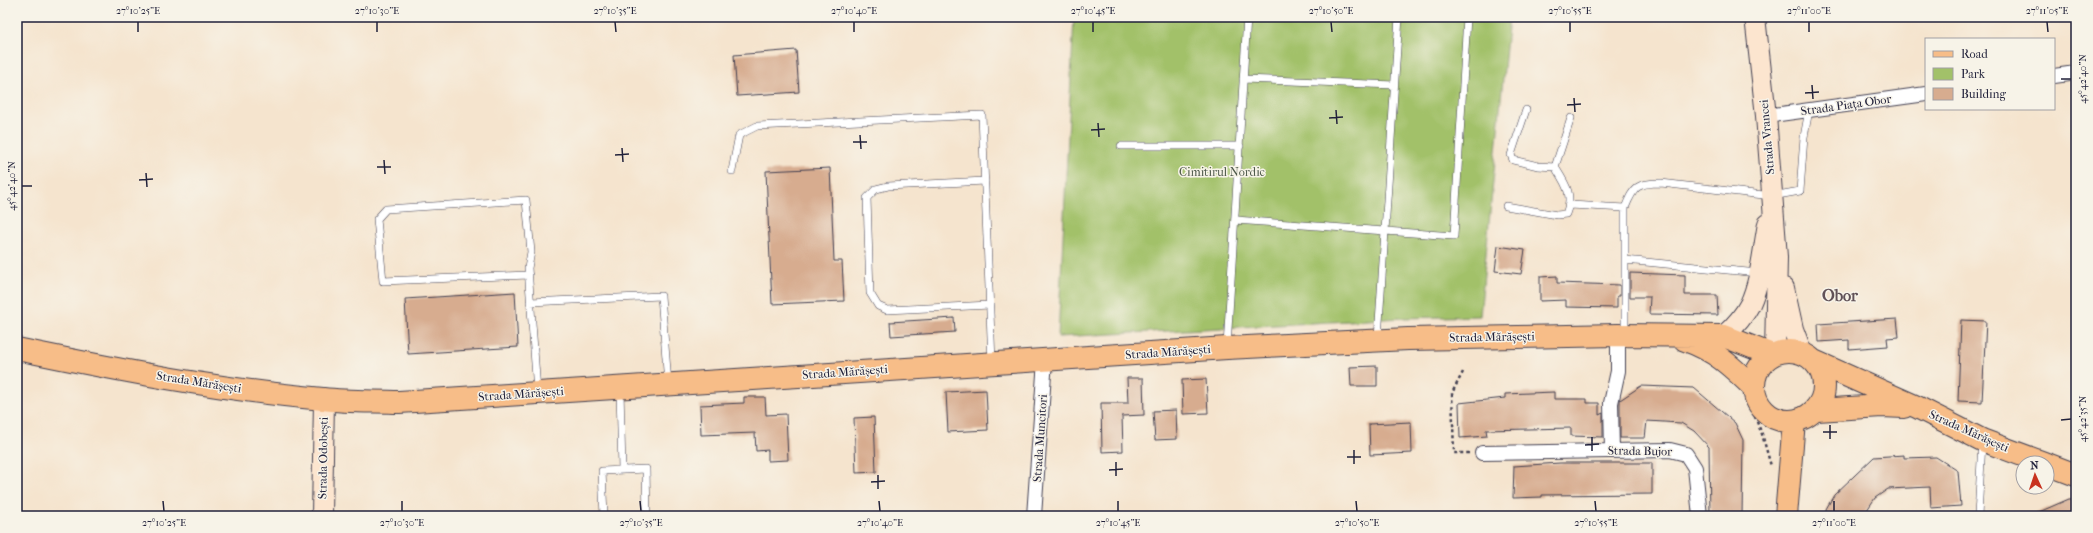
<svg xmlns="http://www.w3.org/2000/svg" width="2093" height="533" font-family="'IM FELL French Canon',serif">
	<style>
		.green { fill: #a2c169; stroke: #627252 }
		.building { fill: #d7ac8f }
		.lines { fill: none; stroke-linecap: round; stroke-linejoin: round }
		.lane-casing { stroke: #423f51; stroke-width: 8 }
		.street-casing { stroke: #423f51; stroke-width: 16 }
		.secondary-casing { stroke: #423f51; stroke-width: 22 }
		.primary-casing { stroke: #423f51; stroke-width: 24 }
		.path { stroke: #423f51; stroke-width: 2.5; stroke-dasharray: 3 3; stroke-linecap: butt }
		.lane { stroke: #fff; stroke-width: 7 }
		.street { stroke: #fff; stroke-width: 14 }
		.secondary { stroke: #fce5cf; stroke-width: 20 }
		.primary { stroke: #f7bd88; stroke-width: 22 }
		.ticks { fill: none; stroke: #22223b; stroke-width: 1.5 }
		.labels { text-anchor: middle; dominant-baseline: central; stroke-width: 3; stroke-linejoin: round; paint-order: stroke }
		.street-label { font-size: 12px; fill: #22223b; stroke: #f7f3e8 }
		.park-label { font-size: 12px; fill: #4f5a4b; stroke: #f7f3e8 }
		.district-label { font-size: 16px; font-weight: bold; fill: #615258; stroke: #f7f3e8 }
		.neatline { fill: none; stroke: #22223b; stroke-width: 1.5 }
		.ticks-label { font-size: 10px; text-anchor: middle; fill: #22223b }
	</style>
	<rect width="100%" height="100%" fill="#f7f3e8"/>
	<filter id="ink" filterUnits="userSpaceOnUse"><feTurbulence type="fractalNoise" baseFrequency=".025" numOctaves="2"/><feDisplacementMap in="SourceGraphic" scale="8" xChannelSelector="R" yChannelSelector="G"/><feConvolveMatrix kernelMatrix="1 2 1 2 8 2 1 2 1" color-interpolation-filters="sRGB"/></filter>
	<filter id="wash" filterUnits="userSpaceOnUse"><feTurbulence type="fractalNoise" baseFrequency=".012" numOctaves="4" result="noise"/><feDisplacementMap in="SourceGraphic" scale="16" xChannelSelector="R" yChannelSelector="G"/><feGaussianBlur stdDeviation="0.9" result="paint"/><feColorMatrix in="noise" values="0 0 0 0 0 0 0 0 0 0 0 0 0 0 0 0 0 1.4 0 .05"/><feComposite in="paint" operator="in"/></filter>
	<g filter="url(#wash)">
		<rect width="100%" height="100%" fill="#f5e4ce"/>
		<path class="green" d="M1074,17H1509L1480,316L1403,318L1058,337Z"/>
		<g id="blocks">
			<path class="building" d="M796,50L799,92L737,96L734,55Z
				M830,168L834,261H842L844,301L772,304L766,171Z
				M1498,246L1525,250L1521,274L1495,271Z
				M1630,273L1685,275V295H1717L1718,315L1649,314L1650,297H1630Z
				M1557,276V283L1620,285V296H1617V308L1566,307V300L1540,301V277Z
				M515,292L518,347L408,354L405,299Z
				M954,318L955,332L891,336L890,322Z
				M1897,319L1899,337L1887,338L1888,346L1849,349V340L1819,342L1818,324Z
				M1961,320L1986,321L1982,402L1958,401Z
				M1377,366V386H1351L1350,367Z
				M1127,378H1143L1144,415L1122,416L1123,451L1102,452L1101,403H1128Z
				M1206,379L1208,413L1183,414L1182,380Z
				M1641,386L1694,388L1735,423L1743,440L1742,516H1710L1709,447L1694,431L1681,423L1647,421L1645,438H1620V400Z
				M986,390L988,430L948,432L946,392Z
				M1554,392V399H1587V403H1599V415L1603,413V437L1571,436V428L1486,430L1487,436L1460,438L1459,403L1505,398V394Z
				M744,397H765L766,415L786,414L788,460L768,461V450L756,451L755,433L701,435L700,405L744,403Z
				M1176,410L1177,439L1155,440L1153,411Z
				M874,417L876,472L856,473L854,418Z
				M1411,422L1412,453L1370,455L1369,424Z
				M1904,455V458L1936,457L1958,471L1961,506L1931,508L1930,487L1888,489L1875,498L1863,516H1827L1826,509L1834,495L1874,457Z
				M1560,463H1652V494L1542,495V497L1513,498L1514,466Z
				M2069,499H2076V516H2030Z"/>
		</g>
	</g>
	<g filter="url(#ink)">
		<use href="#blocks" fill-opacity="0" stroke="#423f51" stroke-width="1"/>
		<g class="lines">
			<defs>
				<path id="lane" d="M1243,79L1394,85
					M1121,146H1240
					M1555,167L1571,118
					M732,171L739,135L757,126L982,115L992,362
					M985,181L888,186L876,189L867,198L870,293L878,306L887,310L990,305
					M1570,205L1625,208
					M1506,206L1557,215L1566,214C1574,195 1565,183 1555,167L1538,166L1513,160L1511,155L1526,110
					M1235,220L1454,236L1467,17
					M1625,260L1758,273
					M529,275L383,281L377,219L386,209L526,200L531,252L528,268L537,391
					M530,302L661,296L668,383
					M1625,332V208C1634,186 1637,183 1661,183L1772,196L1800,191L1804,137L1809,110
					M1378,338L1399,17
					M1227,346L1247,17
					M620,390L622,470
					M604,516L602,471L646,469L647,516
					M1978,516L1982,442"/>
				<path id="street" d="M2054,76L2076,73
					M1766,116L1926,94
					M1612,451L1611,403L1618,371V335
					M1482,453L1670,450L1686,454L1695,468L1700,516
					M1034,516L1045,360"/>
				<path id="secondary" d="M1755,17L1766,116L1777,257L1775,353
					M1784,288L1793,329L1802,353
					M1724,336C1734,327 1744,316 1750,304C1761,280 1763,250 1768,224
					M322,516L324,400"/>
				<path id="primary" d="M1685,340C1716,351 1731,366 1754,388
					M17,349C118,370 221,390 323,399C348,402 374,401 399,402L1227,348L1408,339L1618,335L1724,336L1772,355
					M1754 386a35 35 0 1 1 70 0a35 35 0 1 1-70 0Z
					M1814,361L1917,407L1982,440L2044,463
					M1817,410L1882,406L1904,407
					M2047,464L2076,475
					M1786,516L1794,421"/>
			</defs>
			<use href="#lane" class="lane-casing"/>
			<use href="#street" class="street-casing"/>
			<use href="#secondary" class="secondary-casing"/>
			<use href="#primary" class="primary-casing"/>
			<path class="path" d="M1463,372L1452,393L1454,453H1469
				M1750,405L1762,434L1771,466"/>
			<use href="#lane" class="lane"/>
			<use href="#street" class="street"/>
			<use href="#secondary" class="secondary"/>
			<use href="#primary" class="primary"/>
		</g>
	</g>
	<path class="ticks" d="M138,22V32M377,22V32M615,22L616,32M854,22V32M1093,22V32M1331,22L1332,32M1570,22V32M1809,22V32M2047,22L2048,32M2061,79H2071M1812,85L1813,99M1805,93L1819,92M1574,98L1575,112M1567,105L1581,104M1336,110L1337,124M1329,118L1343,117M1098,123L1099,137M1091,130L1105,129M860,135L861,149M853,142H867M622,148L623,162M615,155L629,154M384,160L385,174M377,167H391M146,173L147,187M139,180L153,179M22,186H32M2061,420L2071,419M1830,425V439M1823,432H1837M1592,437V451M1585,445L1599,444M1354,450V464M1347,457H1361M1116,462V476M1109,470L1123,469M878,475V489M871,482L885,481M163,501L164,511M402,501V511M640,501L641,511M879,501L880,511M1118,501V511M1356,501L1357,511M1595,501L1596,511M1834,501V511"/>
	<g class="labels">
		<g class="street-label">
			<text transform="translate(1846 105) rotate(-8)">Strada Piața Obor</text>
			<text transform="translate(1767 137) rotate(-95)">Strada Vrancei</text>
			<text transform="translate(1492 337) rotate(-1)">Strada Mărășești</text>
			<text transform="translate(1168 352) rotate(-4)">Strada Mărășești</text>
			<text transform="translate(845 372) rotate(-4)">Strada Mărășești</text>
			<text transform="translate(199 382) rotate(9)">Strada Mărășești</text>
			<text transform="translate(521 394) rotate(-4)">Strada Mărășești</text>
			<text transform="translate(1969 431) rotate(24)">Strada Mărășești</text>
			<text transform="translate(1040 438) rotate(-86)">Strada Muncitori</text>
			<text transform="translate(1640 451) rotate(1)">Strada Bujor</text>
			<text transform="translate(323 458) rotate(-89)">Strada Odobești</text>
		</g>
		<g class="park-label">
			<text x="1222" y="172">Cimitirul Nordic</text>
		</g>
		<g class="district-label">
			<text x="1840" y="295">Obor</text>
		</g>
	</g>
	<rect width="2093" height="533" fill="none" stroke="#f7f3e8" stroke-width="44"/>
	<rect x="1925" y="38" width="130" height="72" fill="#f7f3e8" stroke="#a29fa3"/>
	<rect x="1933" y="51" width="20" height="6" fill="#f7bd88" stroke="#a29fa3"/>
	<text x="1961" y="58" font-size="12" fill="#22223b">Road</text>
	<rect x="1933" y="68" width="20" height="12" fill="#a2c169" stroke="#a29fa3"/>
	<text x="1961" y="78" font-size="12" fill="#22223b">Park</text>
	<rect x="1933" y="88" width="20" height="12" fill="#d7ac8f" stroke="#a29fa3"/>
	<text x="1961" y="98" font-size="12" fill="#22223b">Building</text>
	<g transform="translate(2035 475) rotate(357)"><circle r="19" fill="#f7f3e8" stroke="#a29fa3"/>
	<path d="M0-3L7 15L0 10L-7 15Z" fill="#c8321e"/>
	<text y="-6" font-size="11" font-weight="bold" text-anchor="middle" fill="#22223b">N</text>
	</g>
	<rect x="22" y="22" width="2049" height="489" class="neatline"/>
	<g class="ticks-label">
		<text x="138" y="14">27°10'25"E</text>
		<text x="377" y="14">27°10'30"E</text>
		<text x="615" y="14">27°10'35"E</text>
		<text x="854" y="14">27°10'40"E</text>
		<text x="1093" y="14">27°10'45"E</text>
		<text x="1331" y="14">27°10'50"E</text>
		<text x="1570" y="14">27°10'55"E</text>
		<text x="1809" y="14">27°11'00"E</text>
		<text x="2047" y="14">27°11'05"E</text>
		<text transform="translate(2082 79) rotate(-90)" y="4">45°42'40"N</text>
		<text transform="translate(11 186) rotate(-90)" y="4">45°42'40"N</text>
		<text transform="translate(2082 419) rotate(-90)" y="4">45°42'35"N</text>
		<text x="164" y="526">27°10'25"E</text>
		<text x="402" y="526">27°10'30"E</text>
		<text x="641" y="526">27°10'35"E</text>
		<text x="880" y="526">27°10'40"E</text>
		<text x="1118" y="526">27°10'45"E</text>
		<text x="1357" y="526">27°10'50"E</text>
		<text x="1596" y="526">27°10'55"E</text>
		<text x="1834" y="526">27°11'00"E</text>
	</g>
</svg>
